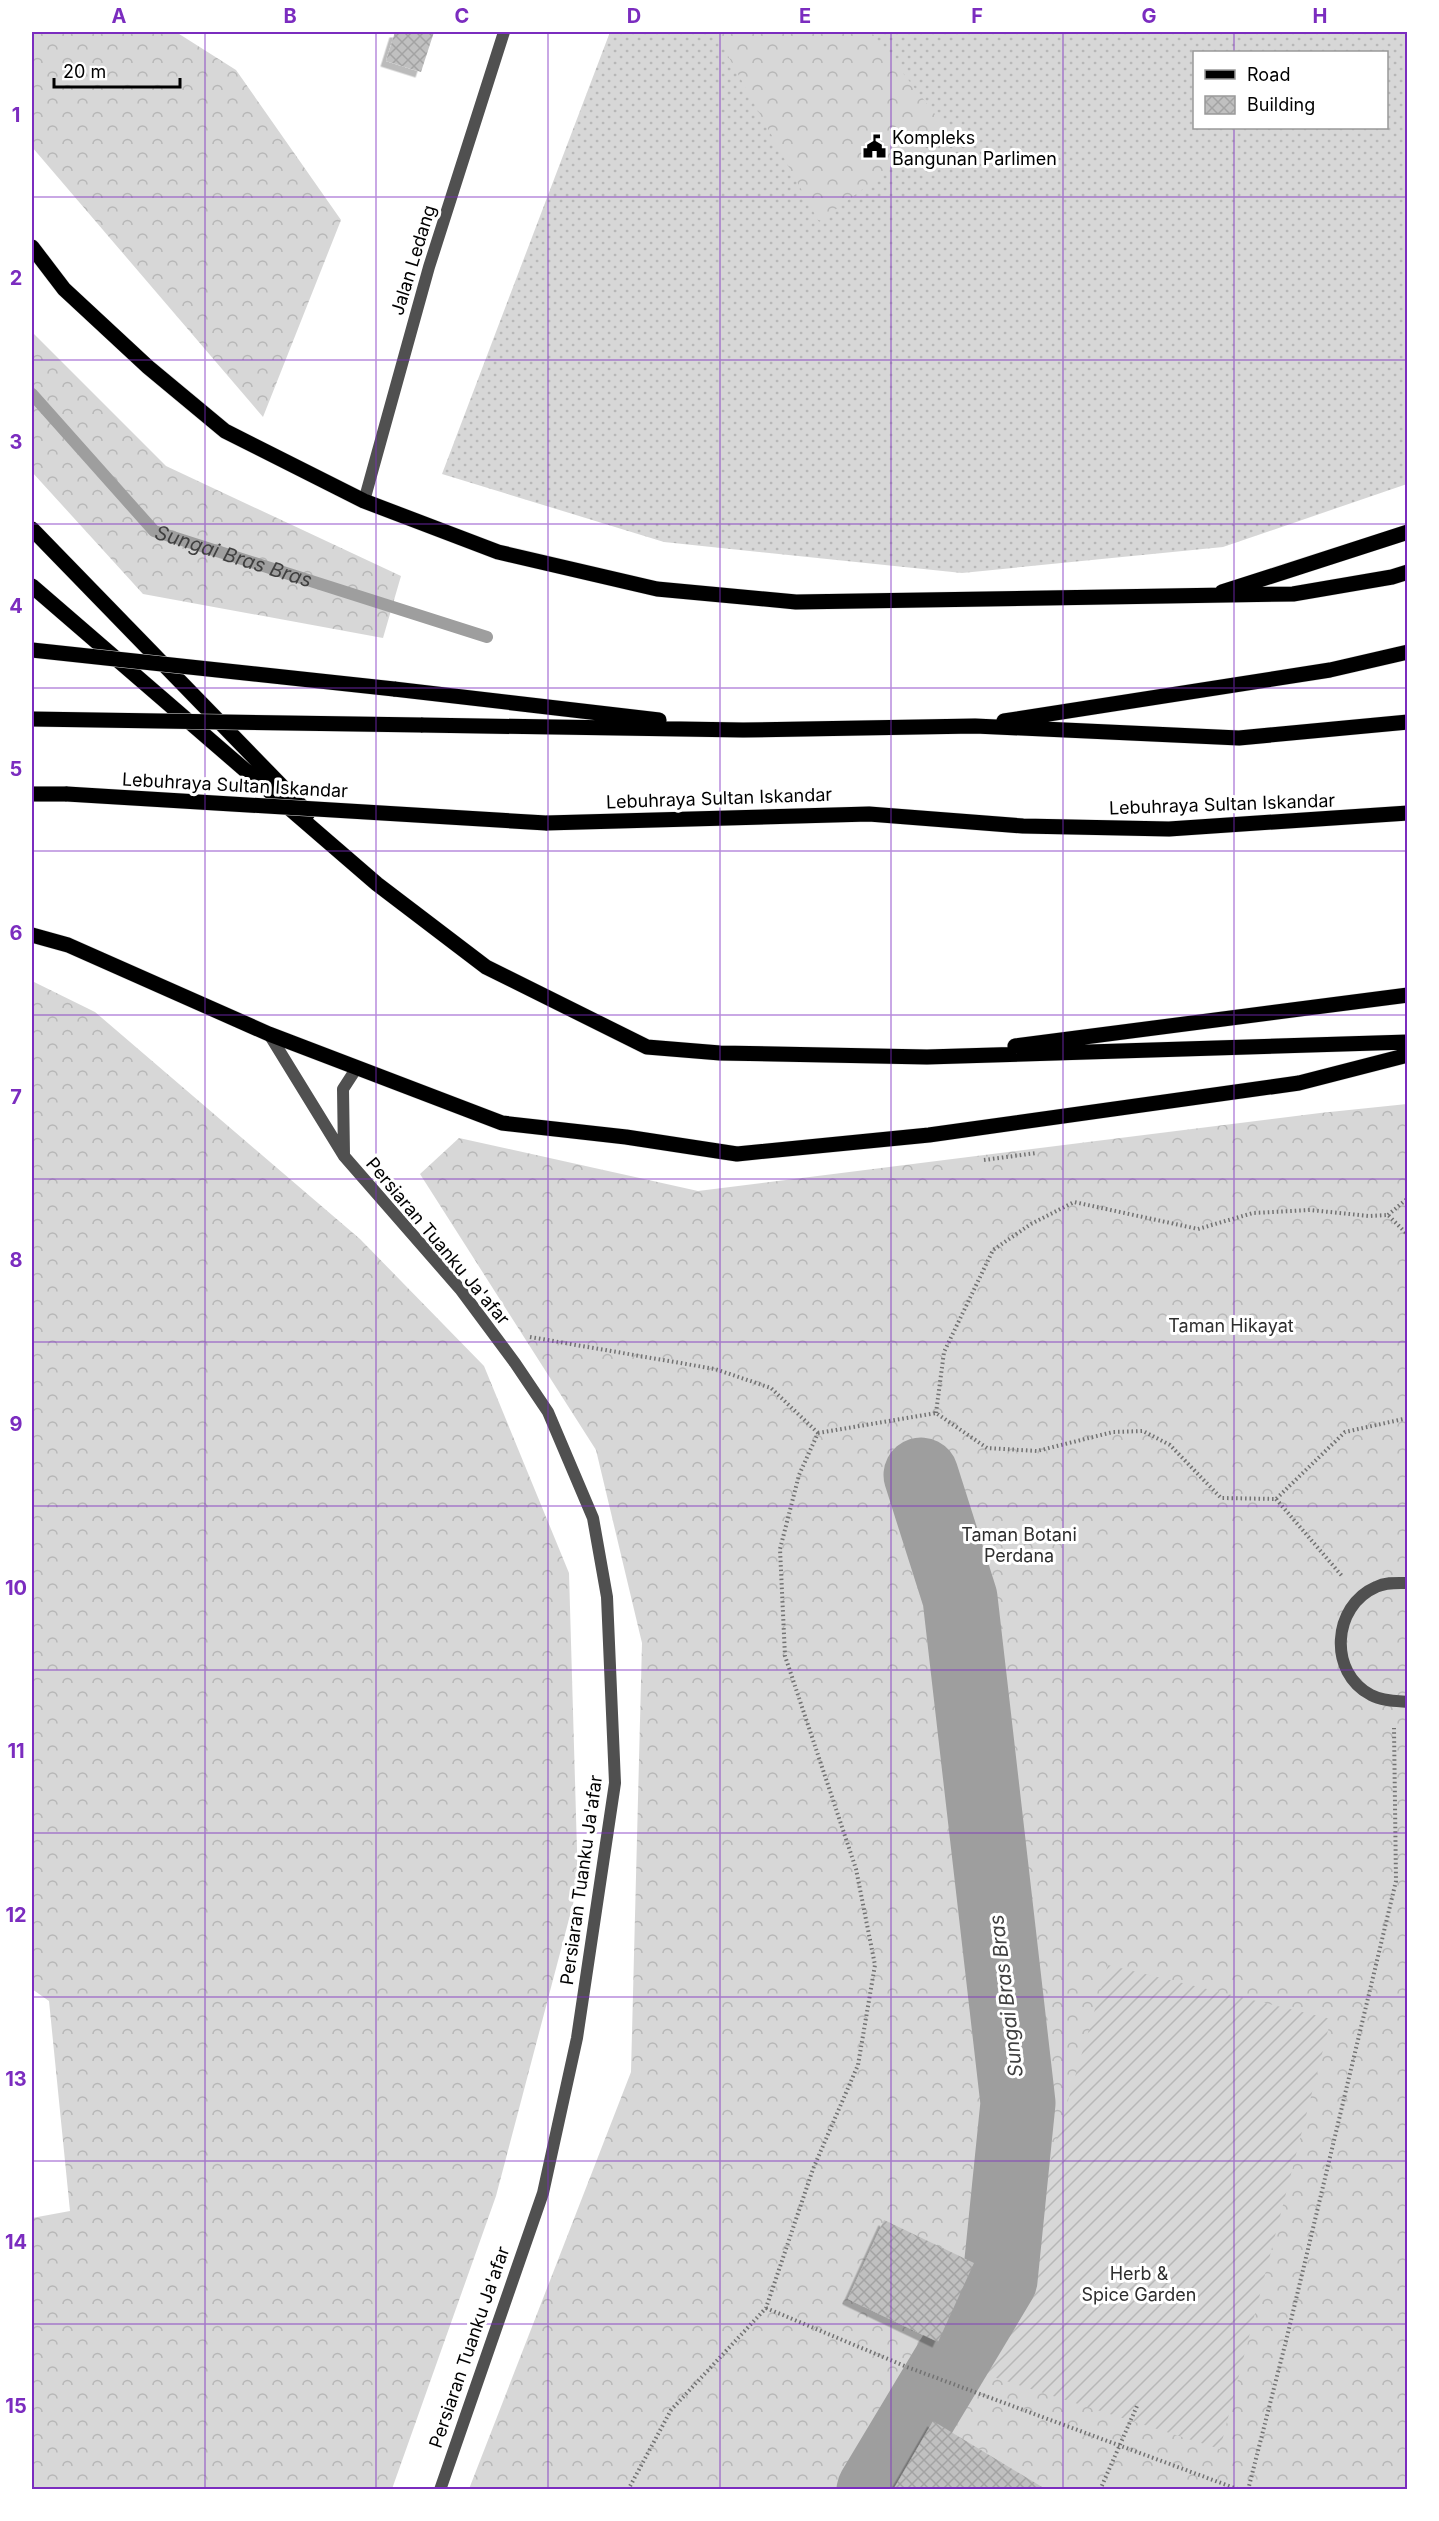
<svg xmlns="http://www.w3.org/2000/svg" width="1439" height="2521" font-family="Inter,sans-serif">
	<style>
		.grass { fill: url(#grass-dots); fill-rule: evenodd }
		.forest { fill: url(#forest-crowns) }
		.garden { fill: url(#garden-furrows) }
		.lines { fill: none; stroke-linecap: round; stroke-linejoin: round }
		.stream { stroke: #9e9e9e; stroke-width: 12 }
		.river { stroke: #9e9e9e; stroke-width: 75 }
		.building { fill: url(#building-cross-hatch); filter: url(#shadow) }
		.primary-casing { stroke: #dbdbdb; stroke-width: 16 }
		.path { stroke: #727272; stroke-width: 4; stroke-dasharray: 1.5 3; stroke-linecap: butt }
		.minor { stroke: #505050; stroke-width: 12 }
		.primary { stroke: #000; stroke-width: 15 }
		.primary-bridge-casing { stroke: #dbdbdb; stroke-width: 16; stroke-linecap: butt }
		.primary-bridge { stroke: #000; stroke-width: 15 }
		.grid { fill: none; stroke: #7b2cbf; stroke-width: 1.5; stroke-opacity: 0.55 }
		.labels { text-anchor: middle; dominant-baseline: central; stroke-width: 6; stroke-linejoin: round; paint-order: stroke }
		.poi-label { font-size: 18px; fill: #000; stroke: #fff; text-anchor: start }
		.street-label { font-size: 18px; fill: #000; stroke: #fff }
		.park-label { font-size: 18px; fill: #2e2e2e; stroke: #fff }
		.water-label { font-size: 20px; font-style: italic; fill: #3f3f3f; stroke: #fff }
		.neatline { fill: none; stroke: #7b2cbf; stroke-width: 2 }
		.grid-label { font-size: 20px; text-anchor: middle; font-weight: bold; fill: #7b2cbf }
	</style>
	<defs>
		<pattern id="grass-dots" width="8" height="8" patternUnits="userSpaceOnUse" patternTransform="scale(1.5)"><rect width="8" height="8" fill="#d7d7d7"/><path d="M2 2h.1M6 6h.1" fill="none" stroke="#b7b7b7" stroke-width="1.8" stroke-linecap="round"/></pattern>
		<pattern id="forest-crowns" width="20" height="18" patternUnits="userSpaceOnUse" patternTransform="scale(1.5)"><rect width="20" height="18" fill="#d7d7d7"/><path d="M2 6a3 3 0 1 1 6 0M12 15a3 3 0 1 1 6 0" fill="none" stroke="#b7b7b7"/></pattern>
		<pattern id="garden-furrows" width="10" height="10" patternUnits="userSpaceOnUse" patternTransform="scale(1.5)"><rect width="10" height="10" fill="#d7d7d7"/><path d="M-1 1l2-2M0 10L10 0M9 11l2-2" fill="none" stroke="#b7b7b7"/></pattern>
		<pattern id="building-cross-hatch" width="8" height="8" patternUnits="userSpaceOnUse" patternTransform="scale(1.5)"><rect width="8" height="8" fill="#c0c0c0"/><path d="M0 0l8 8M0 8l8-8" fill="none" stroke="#a3a3a3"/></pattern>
		<filter id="shadow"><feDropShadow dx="-5.5" dy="5.5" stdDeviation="0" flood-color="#0004"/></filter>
	</defs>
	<rect width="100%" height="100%" fill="#fff"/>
	<path class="grass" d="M610,32H1407V484L1223,547L962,573L664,542L442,474ZM1194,52H1386V128H1194Z"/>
	<path class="forest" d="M32,32H176L236,70L341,220L263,417L32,147Z
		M715,32H871L945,127L819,222Z
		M32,332L166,466L401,576L383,638L143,594L32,472Z
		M32,981L95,1012L360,1239L484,1366L569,1573L578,1885L496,2196L392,2489H32V2218L70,2211L49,2001L32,1989Z
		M1407,1104V2489H469L631,2072L642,1643L596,1450L420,1174L459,1138L698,1191L1320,1113Z"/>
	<path class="garden" d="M1108,1965L1331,2019L1220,2449L987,2375Z"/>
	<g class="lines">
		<path class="stream" id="s1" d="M32,394L154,531L487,637"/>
		<path class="river" d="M874,2490L1000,2280L1018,2103L960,1598L921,1475"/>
	</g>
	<path class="building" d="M395,32H434L421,72L386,61Z
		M884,2220L974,2263L938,2342L848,2299Z
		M933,2421L1047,2490H893Z"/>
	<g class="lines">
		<defs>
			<path id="primary" d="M32,247L64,289L148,367L225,431L364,501L498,552L657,589L796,602L1293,594L1392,577L1408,572
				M32,529L308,813
				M32,586L377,884L486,967L647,1047L720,1053L927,1057L1408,1042
				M1222,592L1408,532
				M394,689L659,720
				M1004,721L1330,670L1408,652
				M421,725L743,730L975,726L1239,738L1408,722
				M32,794H67
				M546,823L869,814L1023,826L1169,829L1408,813
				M32,935L68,945L269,1034L502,1123L626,1137L737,1154L929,1135L1299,1083L1408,1055
				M1015,1046L1408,995"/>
		</defs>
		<use href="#primary" class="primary-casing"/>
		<path class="path" d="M984,1160L1036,1153
			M1388,1215L1408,1198
			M530,1337L715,1369L771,1388L818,1433
			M936,1413L944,1352L993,1250L1031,1224L1074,1202L1198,1229L1253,1213L1310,1210L1369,1216L1388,1215L1408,1235
			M818,1433L936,1413L987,1448L1037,1451L1113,1432L1143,1431L1170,1445L1221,1498L1276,1499L1345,1432L1408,1418
			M1276,1499L1342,1576
			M766,2308L907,2367L1240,2490
			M628,2490L671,2410L766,2308L813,2169L858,2065L875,1965L856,1869L785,1656L780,1549L799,1475L818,1433
			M1100,2490L1137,2406
			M1248,2490L1287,2337L1396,1881L1394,1728"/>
		<path class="minor" d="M364,501L429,267L504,32
			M269,1034L344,1156L460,1289L515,1363L548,1412L593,1518L607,1597L615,1783L577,2038L543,2193L440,2490
			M344,1155L343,1089L356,1069
			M1408,1583C1397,1583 1386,1582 1376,1587C1332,1606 1328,1673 1371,1695C1382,1701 1396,1701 1408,1702"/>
		<use href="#primary" class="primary"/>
		<defs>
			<path id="primary-bridge" d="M32,650L394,689
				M32,719L421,725
				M67,794L546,823"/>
		</defs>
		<use href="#primary-bridge" class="primary-bridge-casing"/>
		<use href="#primary-bridge" class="primary-bridge"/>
	</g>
	<path class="grid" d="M205,32V2490M376,32V2490M548,32V2490M720,32V2490M891,32V2490M1063,32V2490M1234,32V52M1234,128V2490M32,197H1408M32,360H1408M32,524H1408M32,688H1408M32,851H1408M32,1015H1408M32,1179H1408M32,1342H1408M32,1506H1408M32,1670H1408M32,1833H1408M32,1997H1408M32,2161H1408M32,2324H1408"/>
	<defs>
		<symbol id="civic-bare" viewBox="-9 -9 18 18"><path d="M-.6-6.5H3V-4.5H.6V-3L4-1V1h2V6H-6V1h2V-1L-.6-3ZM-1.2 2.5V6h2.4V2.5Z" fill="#000" stroke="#fff" stroke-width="2.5" paint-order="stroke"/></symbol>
	</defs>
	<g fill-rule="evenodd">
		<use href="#civic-bare" x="858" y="130" width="33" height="33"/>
	</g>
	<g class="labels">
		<g class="poi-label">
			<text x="892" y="137">Kompleks<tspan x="892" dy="21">Bangunan Parlimen</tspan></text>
		</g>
		<g class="street-label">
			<text transform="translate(413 260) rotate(-73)">Jalan Ledang</text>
			<text transform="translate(235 785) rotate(3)">Lebuhraya Sultan Iskandar</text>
			<text transform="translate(719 798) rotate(-2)">Lebuhraya Sultan Iskandar</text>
			<text transform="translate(1222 804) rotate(-2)">Lebuhraya Sultan Iskandar</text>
			<text transform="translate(438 1241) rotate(50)">Persiaran Tuanku Ja'afar</text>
			<text transform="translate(581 1880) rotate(-82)">Persiaran Tuanku Ja'afar</text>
			<text transform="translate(469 2347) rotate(-71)">Persiaran Tuanku Ja'afar</text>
		</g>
		<g class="park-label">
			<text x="1231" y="1325">Taman Hikayat</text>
			<text x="1019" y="1534">Taman Botani<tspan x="1019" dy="21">Perdana</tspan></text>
			<text x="1139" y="2273">Herb &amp;<tspan x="1139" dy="21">Spice Garden</tspan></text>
		</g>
		<g class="water-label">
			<text stroke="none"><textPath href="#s1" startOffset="267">Sungai Bras Bras</textPath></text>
			<text transform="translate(1006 1996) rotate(-97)">Sungai Bras Bras</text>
		</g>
	</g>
	<rect width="1439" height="2521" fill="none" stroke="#ffffff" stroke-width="66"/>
	<rect x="1193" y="51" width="195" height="78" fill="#ffffff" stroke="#999999" stroke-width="1.5"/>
	<rect x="1205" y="70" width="30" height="9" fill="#000000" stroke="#999999" stroke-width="1.5"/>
	<text x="1247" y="81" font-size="18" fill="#000000">Road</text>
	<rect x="1205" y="96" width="30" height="18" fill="url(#building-cross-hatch)" stroke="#999999" stroke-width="1.5"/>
	<text x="1247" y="111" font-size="18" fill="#000000">Building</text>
	<path d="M54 78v9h126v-9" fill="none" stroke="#000000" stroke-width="3"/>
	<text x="63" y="78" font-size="18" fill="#000000" stroke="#ffffff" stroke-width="4.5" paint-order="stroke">20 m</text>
	<rect x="33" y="33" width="1373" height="2455" class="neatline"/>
	<g class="grid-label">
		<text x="119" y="23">A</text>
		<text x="290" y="23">B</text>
		<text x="462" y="23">C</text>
		<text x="634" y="23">D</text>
		<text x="805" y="23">E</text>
		<text x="977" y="23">F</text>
		<text x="1149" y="23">G</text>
		<text x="1320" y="23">H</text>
		<text x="16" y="122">1</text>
		<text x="16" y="285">2</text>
		<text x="16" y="449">3</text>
		<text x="16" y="613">4</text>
		<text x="16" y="776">5</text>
		<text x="16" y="940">6</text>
		<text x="16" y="1104">7</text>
		<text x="16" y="1267">8</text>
		<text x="16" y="1431">9</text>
		<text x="16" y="1595">10</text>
		<text x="16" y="1758">11</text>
		<text x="16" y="1922">12</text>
		<text x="16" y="2086">13</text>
		<text x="16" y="2249">14</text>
		<text x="16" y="2413">15</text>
	</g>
</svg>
